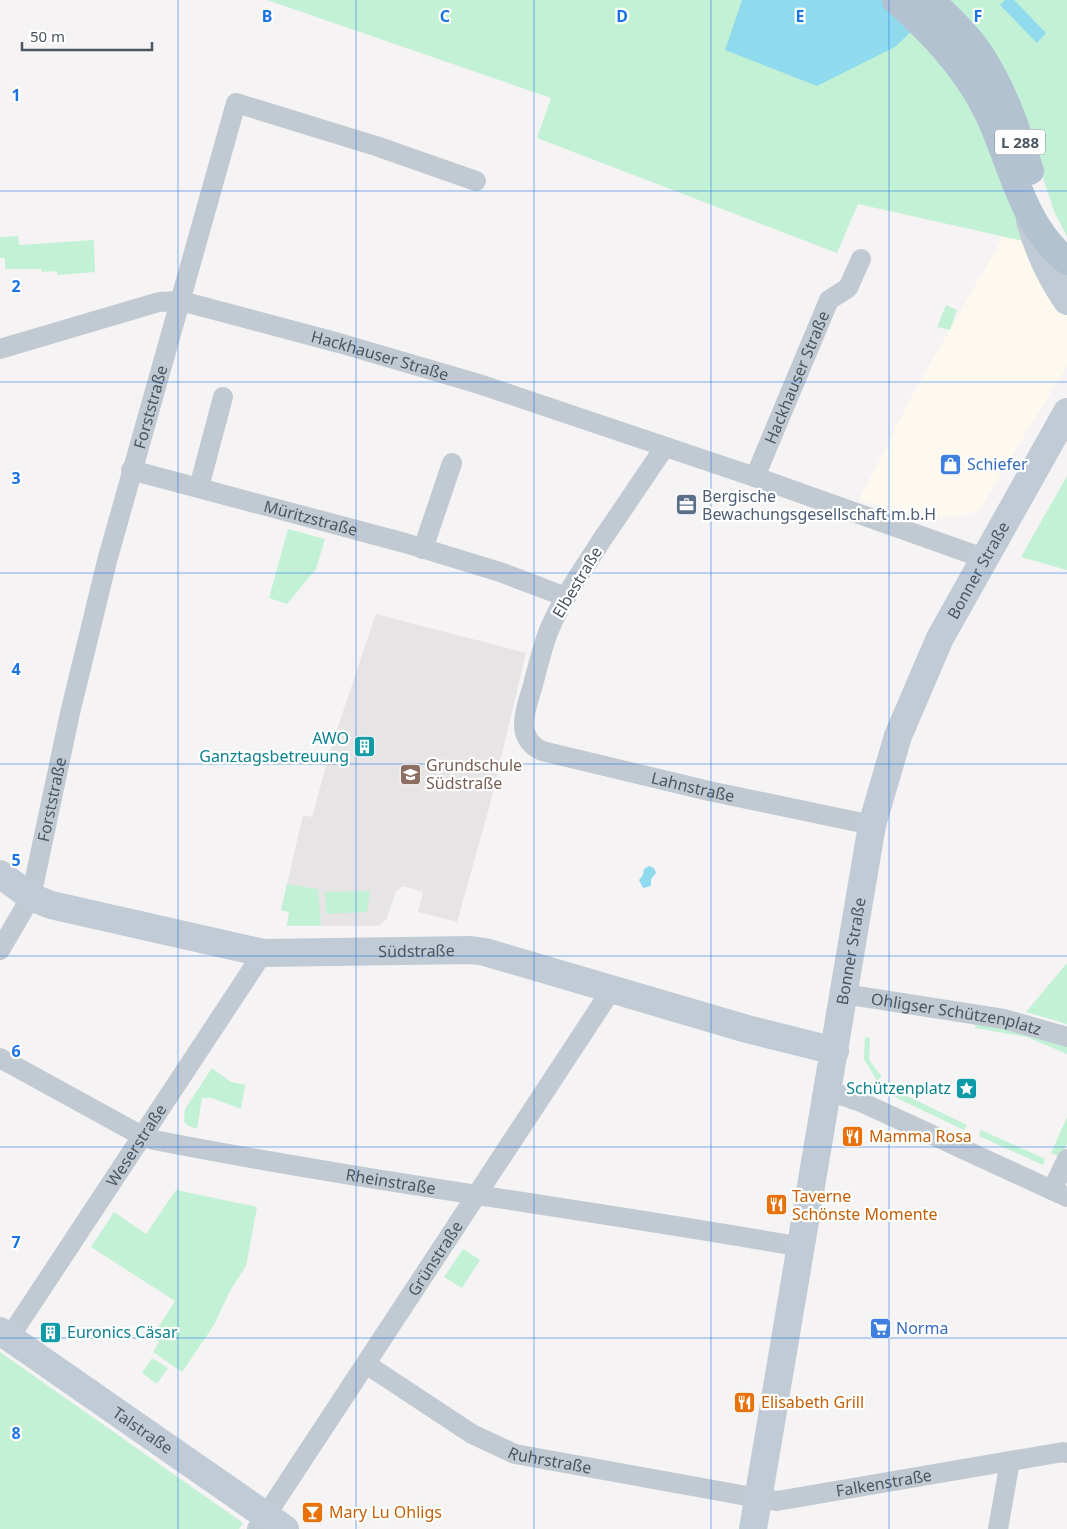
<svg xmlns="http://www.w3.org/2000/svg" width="1067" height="1529" font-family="'Noto Sans',sans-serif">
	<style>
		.commercial { fill: #fdf9ef }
		.education { fill: #e6e4e5 }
		.green { fill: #c3f1d5 }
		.water { fill: #90daee }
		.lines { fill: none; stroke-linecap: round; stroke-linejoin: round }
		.street { stroke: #c1cad2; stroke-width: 20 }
		.secondary { stroke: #c1cbd6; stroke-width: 28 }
		.primary { stroke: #b3c2d1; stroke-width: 28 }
		.grid { fill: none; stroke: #1a73e8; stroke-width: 1; stroke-opacity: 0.55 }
		.labels { text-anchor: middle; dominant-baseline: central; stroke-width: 4.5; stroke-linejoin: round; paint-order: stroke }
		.shield { fill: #fff; stroke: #808990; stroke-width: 1 }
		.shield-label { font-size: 15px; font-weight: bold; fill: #4a5661 }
		.street-label { font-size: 16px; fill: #4a5661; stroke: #fff }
		.shop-label { font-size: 16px; fill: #366cbe; stroke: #fff; text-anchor: start }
		.service-label { font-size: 16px; fill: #4e5e75; stroke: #fff; text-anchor: start }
		.culture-label { font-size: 16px; fill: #0d838f; stroke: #fff; text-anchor: end }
		.education-label { font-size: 16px; fill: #785e54; stroke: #fff; text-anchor: start }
		.food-label { font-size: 16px; fill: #c56008; stroke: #fff; text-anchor: start }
		.grid-label { font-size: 16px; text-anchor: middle; font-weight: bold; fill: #1a73e8; stroke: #fff; stroke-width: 4.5; stroke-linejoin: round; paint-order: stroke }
	</style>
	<rect width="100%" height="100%" fill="#f5f3f3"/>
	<path class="commercial" d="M1003,237L1028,242L1067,313V366L979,510L964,516L937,517L888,509L859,500L913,394Z"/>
	<path class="education" d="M376,614L526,653L489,808L457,922L418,912L423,892L403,886L396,891L387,918L379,926H287L289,912L281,910L303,815L312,817L332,744Z"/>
	<path class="green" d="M267,0H873L899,21L936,58L960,86L979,122L1028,242L858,204L837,253L537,138L551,98Z
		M947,0H1067V237L1054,211L1026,127Z
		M18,236L19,245L94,240L95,272L58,275L57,271L42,272L41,269H5V258H0V237Z
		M946,305L957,310L950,330L937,327Z
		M1067,476V570L1021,557Z
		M288,529L325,539L316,569L287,604L269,598Z
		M287,884L318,889L321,926H287L289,912L281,910Z
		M370,891L367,912L326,914L325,892Z
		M1067,963V1024L1026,1012Z
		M976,1022L1067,1043V1054L1027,1037L975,1028Z
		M865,1037L870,1038L869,1060L882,1077L877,1081L864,1059Z
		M212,1068L231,1082L245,1085L241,1109L212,1098H202L197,1129L187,1125L184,1121L185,1109Z
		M888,1083L899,1092L967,1125L964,1130L897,1098L883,1088Z
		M1067,1117V1143L1061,1157L1051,1153Z
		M981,1130L1045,1159L1043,1165L979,1136Z
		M176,1190L257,1207L246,1266L231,1289L214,1325L182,1372L153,1352L159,1342L152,1337L175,1301L91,1247L114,1212L146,1234Z
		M463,1249L480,1260L462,1288L444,1277Z
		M0,1352L243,1523L239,1529H0Z
		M152,1358L168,1368L157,1384L142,1373Z"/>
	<path class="water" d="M742,0H944L895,47L817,86L725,50Z
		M1005,0H1014L1046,33L1037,43L1000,5Z
		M649,866L654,868L656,873L651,879V886L643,888L639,880L643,875L644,869Z"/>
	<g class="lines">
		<g class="street">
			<path id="s1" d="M0,349L159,302L181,301L339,343L479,384L755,477L986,559"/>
			<path id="s2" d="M665,447C644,477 624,508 603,538C584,568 563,597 549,630C542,648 538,666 533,685C526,709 513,737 542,751L709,791L872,825"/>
			<path id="s3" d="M131,470L405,543L500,572L566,597"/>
			<path id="s4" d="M755,477L829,300L848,288L861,259"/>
			<path d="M199,487L223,397"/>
			<path d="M423,549L452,463"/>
			<path id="s5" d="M0,950L31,897L70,713L107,561L236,103L376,146L476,181"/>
			<path id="s6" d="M844,994L1004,1019L1067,1037"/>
			<path id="s7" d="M0,1058L142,1136L154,1140C369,1182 586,1209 802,1247"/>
			<path d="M829,1091L861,1102L1067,1197"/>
			<path d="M1052,1190L1067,1159"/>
			<path id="s8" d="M9,1338L263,953"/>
			<path id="s9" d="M366,1364L472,1434L515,1454L758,1498L777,1501L1063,1452L1067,1453"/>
			<path id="s10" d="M257,1529L612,989"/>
			<path d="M998,1529L1010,1461"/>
		</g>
		<g class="secondary">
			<path d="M1030,221C1038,250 1050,276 1067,301"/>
			<path id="s11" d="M0,874L31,897L51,905L263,953L471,950L485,952L747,1029L835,1051"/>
			<path id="s12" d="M0,1331L285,1529"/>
			<path id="s13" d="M753,1529L872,825L898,736L940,638L1067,412"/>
		</g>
		<path class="primary" d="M896,0C933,34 967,68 989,115C1012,164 1023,227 1067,261
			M930,0C950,19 973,40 986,64C1006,97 1018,134 1030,171"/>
	</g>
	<path class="grid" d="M178,0V1529M356,0V1529M534,0V1529M711,0V1529M889,0V1529M0,191H1067M0,382H1067M0,573H1067M0,764H1067M0,956H1067M0,1147H1067M0,1338H1067"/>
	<defs>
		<symbol id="shop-square" viewBox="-11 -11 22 22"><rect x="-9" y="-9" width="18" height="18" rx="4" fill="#3f7fe0" stroke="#fff"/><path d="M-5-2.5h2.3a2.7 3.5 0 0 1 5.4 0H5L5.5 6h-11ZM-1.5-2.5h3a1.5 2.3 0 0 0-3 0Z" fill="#fff"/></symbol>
		<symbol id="office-square" viewBox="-11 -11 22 22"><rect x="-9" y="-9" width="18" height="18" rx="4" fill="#5c6f8a" stroke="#fff"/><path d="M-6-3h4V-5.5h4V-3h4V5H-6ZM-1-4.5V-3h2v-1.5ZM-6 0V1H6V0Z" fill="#fff"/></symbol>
		<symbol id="building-square" viewBox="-11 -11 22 22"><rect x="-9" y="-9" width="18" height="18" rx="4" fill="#0f9aa8" stroke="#fff"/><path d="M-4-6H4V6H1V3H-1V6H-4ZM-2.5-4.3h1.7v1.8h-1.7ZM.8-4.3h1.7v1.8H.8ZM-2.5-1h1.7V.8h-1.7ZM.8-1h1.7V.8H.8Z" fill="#fff"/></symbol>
		<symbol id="school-square" viewBox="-11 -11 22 22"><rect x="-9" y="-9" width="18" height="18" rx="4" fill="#8d6e63" stroke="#fff"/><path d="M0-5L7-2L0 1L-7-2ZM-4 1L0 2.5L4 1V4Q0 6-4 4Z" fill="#fff"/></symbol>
		<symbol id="sight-square" viewBox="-11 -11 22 22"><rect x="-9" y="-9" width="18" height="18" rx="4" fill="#0f9aa8" stroke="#fff"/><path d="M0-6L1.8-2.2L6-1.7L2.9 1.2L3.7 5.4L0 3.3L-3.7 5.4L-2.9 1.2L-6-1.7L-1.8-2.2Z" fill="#fff"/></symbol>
		<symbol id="restaurant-square" viewBox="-11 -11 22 22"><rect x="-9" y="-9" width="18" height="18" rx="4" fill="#e8710a" stroke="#fff"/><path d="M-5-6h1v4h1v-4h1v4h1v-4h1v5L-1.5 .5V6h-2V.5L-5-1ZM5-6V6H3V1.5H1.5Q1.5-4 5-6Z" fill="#fff"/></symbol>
		<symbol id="supermarket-square" viewBox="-11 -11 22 22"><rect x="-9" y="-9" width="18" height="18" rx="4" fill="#3f7fe0" stroke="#fff"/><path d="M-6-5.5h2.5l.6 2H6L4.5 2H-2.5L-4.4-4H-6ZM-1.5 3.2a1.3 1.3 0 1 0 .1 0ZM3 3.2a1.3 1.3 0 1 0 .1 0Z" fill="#fff"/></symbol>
		<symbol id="bar-square" viewBox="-11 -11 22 22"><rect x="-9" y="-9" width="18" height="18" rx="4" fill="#e8710a" stroke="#fff"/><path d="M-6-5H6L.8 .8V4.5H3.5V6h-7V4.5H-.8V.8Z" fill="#fff"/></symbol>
	</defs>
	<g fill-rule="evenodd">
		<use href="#shop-square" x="938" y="452" width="25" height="25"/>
		<use href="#office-square" x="674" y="492" width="25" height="25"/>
		<use href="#building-square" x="352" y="734" width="25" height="25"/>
		<use href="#school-square" x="398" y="762" width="25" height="25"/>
		<use href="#sight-square" x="954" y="1076" width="25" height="25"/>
		<use href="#restaurant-square" x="840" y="1124" width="25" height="25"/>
		<use href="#restaurant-square" x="764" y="1192" width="25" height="25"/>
		<use href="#supermarket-square" x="868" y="1316" width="25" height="25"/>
		<use href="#building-square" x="38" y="1320" width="25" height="25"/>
		<use href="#restaurant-square" x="732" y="1390" width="25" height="25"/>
		<use href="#bar-square" x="300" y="1500" width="25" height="25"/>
	</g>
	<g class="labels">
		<rect class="shield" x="995" y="129.5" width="50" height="25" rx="4"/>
		<g class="shield-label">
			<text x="1020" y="142">L 288</text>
		</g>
		<g class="street-label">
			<text stroke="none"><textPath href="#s1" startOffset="394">Hackhauser Straße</textPath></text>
			<text stroke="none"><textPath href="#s4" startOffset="108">Hackhauser Straße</textPath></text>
			<text stroke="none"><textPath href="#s5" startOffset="566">Forststraße</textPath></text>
			<text stroke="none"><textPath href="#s3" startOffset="186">Müritzstraße</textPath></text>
			<text stroke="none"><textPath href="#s13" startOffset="991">Bonner Straße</textPath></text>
			<text transform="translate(577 582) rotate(-59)">Elbestraße</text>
			<text stroke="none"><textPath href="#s2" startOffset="504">Lahnstraße</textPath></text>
			<text stroke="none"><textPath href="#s5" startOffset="161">Forststraße</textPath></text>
			<text stroke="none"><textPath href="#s11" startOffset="431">Südstraße</textPath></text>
			<text stroke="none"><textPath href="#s13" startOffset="586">Bonner Straße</textPath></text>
			<text stroke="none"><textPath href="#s6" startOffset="114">Ohligser Schützenplatz</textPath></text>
			<text stroke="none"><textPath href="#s8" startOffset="231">Weserstraße</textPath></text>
			<text stroke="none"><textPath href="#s7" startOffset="415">Rheinstraße</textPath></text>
			<text stroke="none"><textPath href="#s10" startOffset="324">Grünstraße</textPath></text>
			<text stroke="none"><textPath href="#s12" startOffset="174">Talstraße</textPath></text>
			<text stroke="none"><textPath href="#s9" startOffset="210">Ruhrstraße</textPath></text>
			<text stroke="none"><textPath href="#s9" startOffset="549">Falkenstraße</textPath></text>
		</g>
		<g class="shop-label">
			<text x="967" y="464">Schiefer</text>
			<text x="896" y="1328">Norma</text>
		</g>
		<g class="service-label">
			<text x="702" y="496">Bergische<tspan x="702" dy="18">Bewachungsgesellschaft m.b.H</tspan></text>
		</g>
		<g class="culture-label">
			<text x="349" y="738">AWO<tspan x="349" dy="18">Ganztagsbetreuung</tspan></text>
			<text x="951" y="1088">Schützenplatz</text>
			<text x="67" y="1332" text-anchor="start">Euronics Cäsar</text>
		</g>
		<g class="education-label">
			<text x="426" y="765">Grundschule<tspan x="426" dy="18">Südstraße</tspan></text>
		</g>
		<g class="food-label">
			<text x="869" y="1136">Mamma Rosa</text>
			<text x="792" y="1196">Taverne<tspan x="792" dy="18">Schönste Momente</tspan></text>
			<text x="761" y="1402">Elisabeth Grill</text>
			<text x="329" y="1512">Mary Lu Ohligs</text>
		</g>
	</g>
	<g class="grid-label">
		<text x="267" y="22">B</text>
		<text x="445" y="22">C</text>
		<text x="622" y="22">D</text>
		<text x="800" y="22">E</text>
		<text x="978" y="22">F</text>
		<text x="16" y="101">1</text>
		<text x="16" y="292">2</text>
		<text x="16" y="484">3</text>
		<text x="16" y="675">4</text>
		<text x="16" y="866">5</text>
		<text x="16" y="1057">6</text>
		<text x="16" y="1248">7</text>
		<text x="16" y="1439">8</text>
	</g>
	<path d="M22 42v8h130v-8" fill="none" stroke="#4a5661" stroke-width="2.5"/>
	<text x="30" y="42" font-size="15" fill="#4a5661" stroke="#ffffff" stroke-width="4" paint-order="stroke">50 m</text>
</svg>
